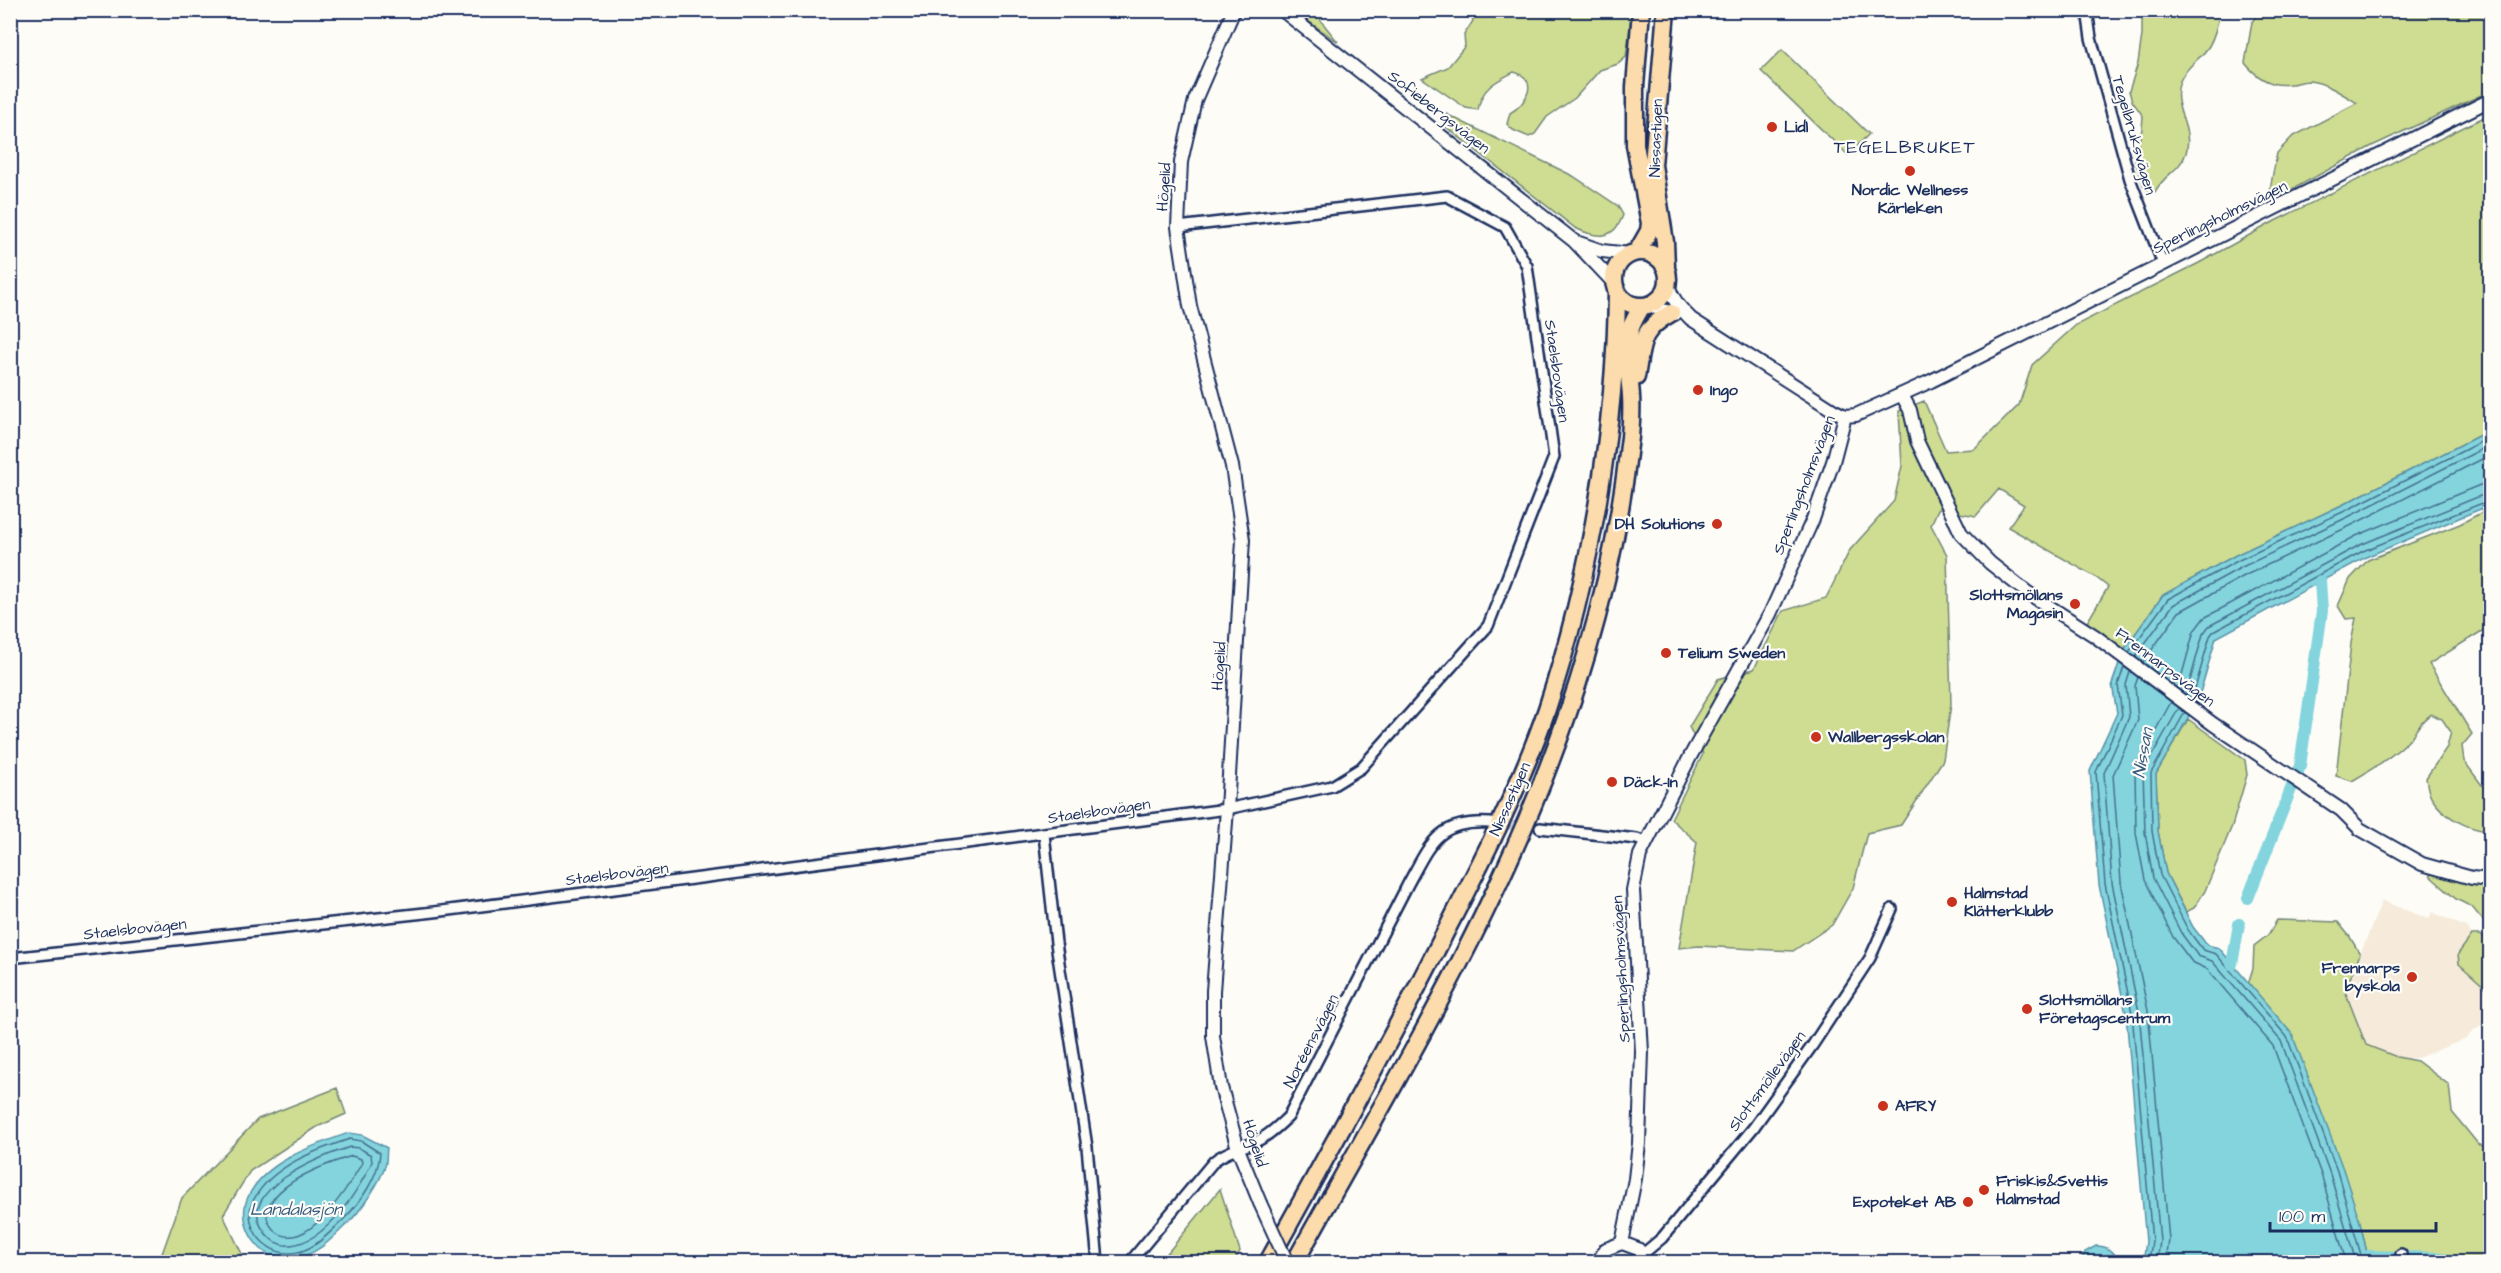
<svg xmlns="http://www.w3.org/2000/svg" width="2501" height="1273" font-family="'Architects Daughter',sans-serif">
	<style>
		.built { fill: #f6ebda }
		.green { fill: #cedd91; stroke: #748678; stroke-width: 1.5 }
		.water { fill: #83d4dd; stroke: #5992aa; stroke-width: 1.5 }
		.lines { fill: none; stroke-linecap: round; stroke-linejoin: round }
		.shore { stroke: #457191; stroke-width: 1.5 }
		.canal { stroke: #83d4dd; stroke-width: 12 }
		.river { stroke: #83d4dd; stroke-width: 20 }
		.street-tunnel { stroke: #d0d3d8; stroke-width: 9; stroke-dasharray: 9 4.5; stroke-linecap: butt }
		.street-casing { stroke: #1b2f5e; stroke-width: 14 }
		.secondary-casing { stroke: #1b2f5e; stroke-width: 16 }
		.highway-casing { stroke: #1b2f5e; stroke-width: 21 }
		.street { stroke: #fdfcf7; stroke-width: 9 }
		.secondary { stroke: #fdfcf7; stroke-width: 12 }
		.highway { stroke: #fcdcac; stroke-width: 16 }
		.secondary-bridge-casing { stroke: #1b2f5e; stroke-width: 16; stroke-linecap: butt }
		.secondary-bridge { stroke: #fdfcf7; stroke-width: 12 }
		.poi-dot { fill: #c8321e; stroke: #fdfcf7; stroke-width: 2 }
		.labels { text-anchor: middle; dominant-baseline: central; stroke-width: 4.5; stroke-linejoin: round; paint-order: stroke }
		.street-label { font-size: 16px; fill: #1b2f5e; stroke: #fdfcf7 }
		.poi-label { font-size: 16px; font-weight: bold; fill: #1b2f5e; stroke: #fdfcf7; text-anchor: start }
		.neighbourhood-label { font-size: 18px; letter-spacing: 1.5px; fill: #1b2f5e; stroke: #fdfcf7 }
		.water-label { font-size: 18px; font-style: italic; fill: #35587e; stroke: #fdfcf7 }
	</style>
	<rect width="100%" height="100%" fill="#fdfcf7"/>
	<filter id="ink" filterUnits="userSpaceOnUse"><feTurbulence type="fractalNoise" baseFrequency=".0167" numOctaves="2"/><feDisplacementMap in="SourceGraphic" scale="12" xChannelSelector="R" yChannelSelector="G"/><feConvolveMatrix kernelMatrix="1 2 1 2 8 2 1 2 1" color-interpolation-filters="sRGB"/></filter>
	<g filter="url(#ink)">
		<path class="built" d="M2382,901L2429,919L2432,912L2466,927L2472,935L2464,944L2459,964L2487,989L2486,1024L2474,1030L2466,1039L2417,1058H2401L2366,1045L2345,991Z"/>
		<path class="green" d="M1294,11H1320L1321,21L1338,42Z
			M1470,11H1632L1626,57L1618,64L1600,70L1575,98L1547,117L1535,134L1529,137L1513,130L1507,124L1510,113C1527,104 1540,79 1514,72C1496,81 1481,88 1478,110L1466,108L1422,78L1448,67L1465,46L1464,35L1473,21Z
			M2142,11H2220C2218,22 2215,36 2209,46C2202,58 2186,66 2180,81C2170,107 2194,127 2186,153C2180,171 2163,175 2155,192L2148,191L2144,187L2135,160L2142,129L2143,116L2132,101L2129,91L2138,63L2142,35Z
			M2259,11H2490V91L2372,146L2282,195L2270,189L2277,153L2292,137L2357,103C2344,95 2325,82 2309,81C2303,81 2296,84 2290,84C2271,87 2257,78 2245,63L2252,22Z
			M1782,50L1869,134L1848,155L1761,71Z
			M1444,113L1573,176L1618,206L1623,215C1614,241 1596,238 1575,228L1445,126Z
			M2490,114V430L2342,505L2236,555L2163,595L2123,651L2086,624L2108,587L2094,576L2008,527L2024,505L1999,489L1976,516L1938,509L1931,525L1947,555L1951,704L1943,760L1901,825L1867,833L1853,888L1832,925L1793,951L1699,946L1679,948L1697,842L1671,819L1703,754L1689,727L1718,679L1754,669L1783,611L1826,598L1850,550L1894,501L1902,466L1899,411L1924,401L1946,451L1974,449L2019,405L2032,365L2076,325L2199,263L2275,221Z
			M2490,508V626L2429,664L2472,734L2462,746L2464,761L2490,796V828L2488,831C2467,829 2442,816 2431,797C2428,792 2427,784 2426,778L2447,747L2451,732L2442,719L2431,714C2419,721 2416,733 2407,742C2391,758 2371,770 2352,781L2336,776L2351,643L2356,618L2346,619L2338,606L2350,579L2368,560L2460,524Z
			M2188,719L2245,760L2247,775L2232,826L2205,891L2194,908L2186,912L2166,873L2158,831L2156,774Z
			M2430,873L2490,887V929L2472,907L2456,899L2430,876Z
			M2277,920L2338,922L2350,937L2360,954L2345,991L2366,1045L2397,1057L2417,1061L2449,1085L2452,1112L2478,1144L2490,1148V1262H2369L2360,1222L2248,984L2253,968L2254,946L2268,935Z
			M2472,935H2480L2490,942V1028L2486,1024L2487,989L2459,964L2458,954Z
			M337,1088L346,1114L317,1127L250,1171L223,1215L246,1262H159L182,1198L258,1119Z
			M1220,1189L1240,1251L1234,1262H1160Z"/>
		<path class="water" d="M2490,430V505L2366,557L2216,638L2198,700L2156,774L2158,831L2166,873L2193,927L2207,945L2219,948L2292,1034L2343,1169L2360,1222L2369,1262H2143L2146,1242L2126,1014L2099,885L2090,771L2117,713L2112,684L2123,651L2163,595L2236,555L2342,505Z
			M349,1133L362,1135L387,1148C386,1154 387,1161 385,1166C381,1181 360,1212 348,1223C332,1239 316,1256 292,1259C261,1264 235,1225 248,1197C265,1161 314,1145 349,1133Z
			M2096,1246C2108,1246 2115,1251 2118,1262H2080L2085,1252Z"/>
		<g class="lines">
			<path class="shore" d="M2129,652L2168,599L2239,560L2345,511L2490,437
				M2135,657L2173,605L2242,567L2348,517L2490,445
				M2143,662L2179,612L2246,575L2352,525L2490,455
				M2124,667L2118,685L2122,715L2096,772L2105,884L2132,1013L2152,1241L2149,1262
				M2130,672L2126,685L2129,717L2104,773L2112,883L2139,1012L2160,1241L2157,1262
				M2138,677L2135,686L2138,720L2113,775L2121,882L2148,1011L2169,1240L2166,1262
				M2178,689L2194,631L2204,618L2356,536L2480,485L2490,483
				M2186,695L2203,634L2209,626L2360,545L2490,492
				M2192,699L2210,636L2213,632L2363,551L2490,500
				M2171,702L2135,768L2136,833L2145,880L2173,937L2192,962L2207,969L2273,1046L2322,1177L2346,1262
				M2179,708L2143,771L2145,832L2153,878L2181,933L2198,956L2212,961L2281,1041L2330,1174L2356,1262
				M2185,712L2151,773L2152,831L2160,875L2188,930L2203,950L2216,954L2287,1037L2337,1171L2363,1262
				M350,1139L361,1141L380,1153C379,1176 360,1203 343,1220C329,1233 312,1253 290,1253C263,1254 241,1223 254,1199C273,1165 316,1150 350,1139Z
				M350,1147L359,1148L371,1155L372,1162C358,1191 327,1241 291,1245C280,1247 270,1240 264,1231C233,1190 323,1156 350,1147Z
				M352,1156L361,1159L362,1163C350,1184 304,1260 273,1229C268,1223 265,1217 268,1208C279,1181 326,1164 352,1156Z"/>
			<path class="canal" d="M2248,898L2300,766L2322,611L2320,581
				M2232,964L2239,924"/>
			<path class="river" d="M2369,1260L2442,1262"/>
			<path class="street-tunnel" d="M1496,824L1540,828"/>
			<defs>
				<path id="street" d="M2087,10L2091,38L2130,179L2163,264
					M1540,828L1637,839L1645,842
					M1044,834L1056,943L1087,1147L1098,1262
					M10,958L434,912L685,880L1227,809L1332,786L1361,768L1488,626L1554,457L1527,266L1505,227L1447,196L1178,227
					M1643,1254L1662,1238L1754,1127L1812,1046L1870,958L1892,909
					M1130,1262L1214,1161C1227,1150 1243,1148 1257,1141C1270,1135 1278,1126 1288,1117L1408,884C1431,842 1438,820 1491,823
					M2401,1262V1254"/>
				<path id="secondary" d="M1234,10L1195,100L1181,162L1178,227L1190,306L1232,466L1243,540L1227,809L1213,991V1036L1221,1087L1238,1149L1260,1203
					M1282,10L1574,241L1614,283
					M1579,243L1602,251L1630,254
					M1668,285C1672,299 1680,308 1691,319L1833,410L1845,416L1856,415L1931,381L2490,100
					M1647,305L1675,314
					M1902,395L1910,410L1917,441L1961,533L1990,563L2028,593L2095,636L2213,724L2341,810L2360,829L2422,864L2472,878L2490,880
					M1622,1243L1635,1179L1639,1143L1642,1052L1633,890L1640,855L1691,755L1770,614L1813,519L1833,462L1845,416
					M1598,1262L1606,1249L1622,1243L1638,1249L1647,1262"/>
				<path id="highway" d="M1614 279a27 27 0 1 1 54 0a27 27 0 1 1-54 0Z
					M1637,252L1649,231L1650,223L1635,145V87L1641,10
					M1666,266L1665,242L1653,165L1666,10
					M1636,377C1642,344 1639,331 1671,313
					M1268,1262C1329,1152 1390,1042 1447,929C1484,857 1521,785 1547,709C1590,579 1616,427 1617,290
					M1295,1262C1403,1066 1523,873 1586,656C1607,585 1622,511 1630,437C1631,424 1632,409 1631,396C1630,376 1624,354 1629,334C1631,324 1637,315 1642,306"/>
			</defs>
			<use href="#street" class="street-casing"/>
			<use href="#secondary" class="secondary-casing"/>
			<use href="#highway" class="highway-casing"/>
			<use href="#street" class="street"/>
			<use href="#secondary" class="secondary"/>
			<use href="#highway" class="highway"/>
			<defs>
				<path id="secondary-bridge" d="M1260,1203L1287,1262"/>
			</defs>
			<use href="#secondary-bridge" class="secondary-bridge-casing"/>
			<use href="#secondary-bridge" class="secondary-bridge"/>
		</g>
	</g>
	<g class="poi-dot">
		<circle cx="1772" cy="127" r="6"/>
		<circle cx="1910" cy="171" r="6"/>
		<circle cx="1698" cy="390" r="6"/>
		<circle cx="1717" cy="524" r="6"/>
		<circle cx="2075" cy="604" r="6"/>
		<circle cx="1666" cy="653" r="6"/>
		<circle cx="1816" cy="737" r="6"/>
		<circle cx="1612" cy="782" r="6"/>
		<circle cx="1952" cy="902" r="6"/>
		<circle cx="2412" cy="977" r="6"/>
		<circle cx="2027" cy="1009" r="6"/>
		<circle cx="1883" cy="1106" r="6"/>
		<circle cx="1984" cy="1190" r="6"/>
		<circle cx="1968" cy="1202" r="6"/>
	</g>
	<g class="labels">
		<g class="street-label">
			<text transform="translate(1439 112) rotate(38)">Sofiebergsvägen</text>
			<text transform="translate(2134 135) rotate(74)">Tegelbruksvägen</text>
			<text transform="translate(1656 138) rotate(-88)">Nissastigen</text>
			<text transform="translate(1164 187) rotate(-86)">Högelid</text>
			<text transform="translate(2220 217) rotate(-26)">Sperlingsholmsvägen</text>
			<text transform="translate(1557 371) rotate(82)">Staelsbovägen</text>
			<text transform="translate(1804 485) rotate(-69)">Sperlingsholmsvägen</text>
			<text transform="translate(1219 666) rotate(-86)">Högelid</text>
			<text transform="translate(2165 667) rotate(37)">Frennarpsvägen</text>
			<text transform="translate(1510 799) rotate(-66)">Nissastigen</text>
			<text transform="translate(1099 811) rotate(-8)">Staelsbovägen</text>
			<text transform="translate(617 874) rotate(-7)">Staelsbovägen</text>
			<text transform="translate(135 929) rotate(-6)">Staelsbovägen</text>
			<text transform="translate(1621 969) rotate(-93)">Sperlingsholmsvägen</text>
			<text transform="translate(1311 1041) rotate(-63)">Noréensvägen</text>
			<text transform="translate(1767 1081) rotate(-54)">Slottsmöllevägen</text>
			<text transform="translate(1255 1143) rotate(72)">Högelid</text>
		</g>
		<g class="poi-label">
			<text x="1784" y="127">Lidl</text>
			<text x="1910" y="190" text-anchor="middle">Nordic Wellness<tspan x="1910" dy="18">Kärleken</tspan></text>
			<text x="1710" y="390">Ingo</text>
			<text x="1705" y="524" text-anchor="end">DH Solutions</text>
			<text x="2063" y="595" text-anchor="end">Slottsmöllans<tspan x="2063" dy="18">Magasin</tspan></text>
			<text x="1678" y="653">Telium Sweden</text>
			<text x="1828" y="737">Wallbergsskolan</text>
			<text x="1624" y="782">Däck-In</text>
			<text x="1964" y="893">Halmstad<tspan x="1964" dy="18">Klätterklubb</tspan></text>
			<text x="2400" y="968" text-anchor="end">Frennarps<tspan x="2400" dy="18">byskola</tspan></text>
			<text x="2039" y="1000">Slottsmöllans<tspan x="2039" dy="18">Företagscentrum</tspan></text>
			<text x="1895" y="1106">AFRY</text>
			<text x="1996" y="1181">Friskis&amp;Svettis<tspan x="1996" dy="18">Halmstad</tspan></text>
			<text x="1956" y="1202" text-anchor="end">Expoteket AB</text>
		</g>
		<g class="neighbourhood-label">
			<text x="1905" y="147">TEGELBRUKET</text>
		</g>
		<g class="water-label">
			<text transform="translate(2143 753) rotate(-80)">Nissan</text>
			<text x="296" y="1209">Landalasjön</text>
		</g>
	</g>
	<rect width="2501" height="1273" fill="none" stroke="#fdfcf7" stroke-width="36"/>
	<rect x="18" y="18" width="2465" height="1237" fill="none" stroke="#1b2f5e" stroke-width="2" filter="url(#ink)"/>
	<path d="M2270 1222v9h166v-9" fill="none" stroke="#1b2f5e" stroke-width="3"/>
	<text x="2279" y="1222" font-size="18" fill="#1b2f5e" stroke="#fdfcf7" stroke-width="4.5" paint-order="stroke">100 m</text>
</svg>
